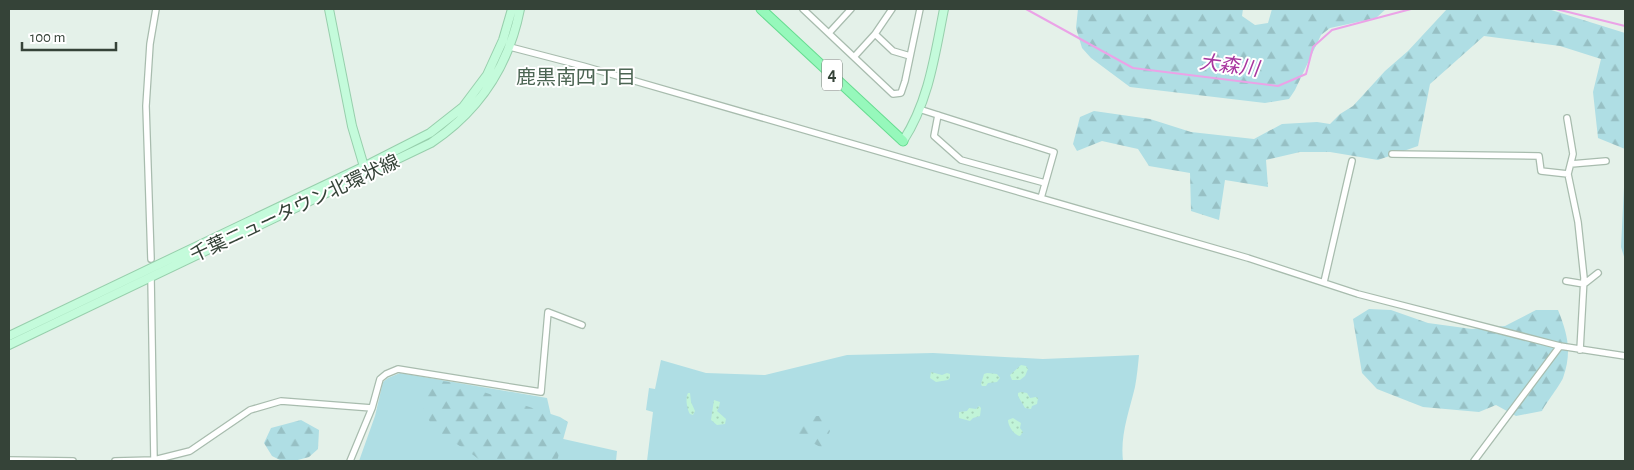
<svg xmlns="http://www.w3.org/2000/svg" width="1634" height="470" font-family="'Alegreya Sans','Noto Sans JP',sans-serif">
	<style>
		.green { fill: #afdee4 }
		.forest { fill: url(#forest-firs) }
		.sand { fill: url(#sand-dots) }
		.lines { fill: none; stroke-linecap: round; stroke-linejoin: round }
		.stream { stroke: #eba3e7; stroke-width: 2 }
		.street-casing { stroke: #a8bcae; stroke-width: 8 }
		.secondary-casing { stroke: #97cfac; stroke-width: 10 }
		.primary-casing { stroke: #67dc91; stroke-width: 11 }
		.street { stroke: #fff; stroke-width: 5.5 }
		.secondary { stroke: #c4fbdb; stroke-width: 8 }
		.primary { stroke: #96f8bb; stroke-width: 9 }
		.labels { text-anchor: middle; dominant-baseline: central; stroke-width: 4; stroke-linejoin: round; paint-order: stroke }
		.shield { fill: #fff; stroke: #727b74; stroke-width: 1 }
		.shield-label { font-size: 18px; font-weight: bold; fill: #354338 }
		.street-label { font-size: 19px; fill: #354338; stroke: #fff }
		.water-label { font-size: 20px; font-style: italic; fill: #a8359f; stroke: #fff }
		.neighbourhood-label { font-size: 20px; fill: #4c6553; stroke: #fff }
	</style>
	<defs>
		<pattern id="forest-firs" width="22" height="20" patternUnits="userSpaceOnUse" patternTransform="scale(1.25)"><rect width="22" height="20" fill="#afdee4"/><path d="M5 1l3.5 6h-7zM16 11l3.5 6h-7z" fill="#97c0c4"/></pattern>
		<pattern id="sand-dots" width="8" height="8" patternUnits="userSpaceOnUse" patternTransform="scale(1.25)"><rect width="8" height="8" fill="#c1f4d8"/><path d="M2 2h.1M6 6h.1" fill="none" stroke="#a6d2ba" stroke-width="1.8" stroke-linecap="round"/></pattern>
	</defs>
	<rect width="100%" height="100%" fill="#e4f1e9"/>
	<path class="green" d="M933,353L1043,359L1139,355C1138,365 1137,376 1135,387C1129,412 1120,435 1123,461H647L653,412L646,410L649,388L655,389L661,360L706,373L765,375L847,355Z
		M400,373L547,398L554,429L559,438L617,451L616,461H359L375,416L383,382L388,378Z"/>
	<path class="forest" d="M1078,9H1243L1242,16L1255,25L1268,23L1272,9H1386L1376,18L1330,28L1321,35L1295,90L1289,99L1265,103L1130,87L1091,58L1082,48L1076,28Z
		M1447,9H1548L1625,33V149L1598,138L1593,92L1601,59L1560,46L1484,36L1430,84L1418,146L1378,160L1330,152H1300L1266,160L1268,187L1225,180L1219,220L1191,211L1190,173L1149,166L1138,149L1102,141L1077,151L1073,144L1080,117L1094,111L1150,119L1191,132L1254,139L1282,124L1317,122L1330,124L1340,114L1353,106L1385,71L1408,51Z
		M1625,167V260L1621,247Z
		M1369,309L1391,310L1428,323L1472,329L1505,326L1536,310H1558C1568,335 1572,352 1563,378C1560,385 1546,403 1542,411L1516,416L1496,405L1479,412L1423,407L1377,389L1362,373L1353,319Z
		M434,380L456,383L560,417L568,422L557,461H481C465,447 434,434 426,415C423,409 423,401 422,395Z
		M811,416H821L830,431L822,448L791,431L799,420Z
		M301,420L319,430L318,449L309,457L294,461H282L272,456L264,443L271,428Z"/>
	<path class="sand" d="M1021,365L1026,366L1028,369L1025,376L1020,380H1012L1010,375Z
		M931,372L942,375L947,373L950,374V378L948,380L936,382L930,378Z
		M987,373L997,374L1000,378L997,382L988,383L986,386H982L981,384L984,374Z
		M1021,392L1027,393L1030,398L1036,397L1038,398L1037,404L1032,406L1031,409L1025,408L1018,396V393Z
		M688,393H690L691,402L695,411L693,415L690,414C687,409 685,398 688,393Z
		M714,400L720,402L719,407L717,411L726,419L725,424L717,425L711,420Z
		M979,406L981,408L980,416L973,418L970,421L959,418V412L967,411L969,408L976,409Z
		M1013,418L1021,423L1020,428L1023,432L1020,436C1014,435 1008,426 1008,420Z"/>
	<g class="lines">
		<path class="stream" d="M1026,9L1133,68L1278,86L1306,74L1313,47L1332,30L1411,9
			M1556,9L1625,26"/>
		<defs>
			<path id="street" d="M803,9L893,94L901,93L905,81L920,9
				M829,33L851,9
				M875,34L893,51L910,56
				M510,47L583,66L1248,258L1358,294L1560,346L1625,356
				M854,57L875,34L892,9
				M919,109L1054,152L1041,198
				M938,115L934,136L961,160L1045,183
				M1567,118L1573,154L1568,174L1578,222L1584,278L1580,350
				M1392,154L1539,156L1541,171L1568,174
				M1571,164L1606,161
				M151,259L146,106L150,44L156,9
				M151,277L154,460
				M1566,281L1584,284L1598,273
				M1324,282L1352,161
				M9,460L73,461
				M115,461L154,460L190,451L250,410L281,401L372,408
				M350,461L372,408L380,379L386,374L398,369L541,392L548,312L582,325
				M1474,461L1560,346"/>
			<path id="secondary" d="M329,9L352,126L365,170
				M903,141C929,101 935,54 944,9
				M9,336L371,163L430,133L463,107L487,75L503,40L512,9
				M9,345L431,143C479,111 509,65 520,9"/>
			<path id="primary" d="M761,9L903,141"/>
		</defs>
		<use href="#street" class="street-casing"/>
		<use href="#secondary" class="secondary-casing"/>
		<use href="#primary" class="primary-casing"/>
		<use href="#street" class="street"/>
		<use href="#secondary" class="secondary"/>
		<use href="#primary" class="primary"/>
	</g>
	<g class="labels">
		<rect class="shield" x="822" y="59.5" width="20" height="31" rx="4"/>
		<g class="shield-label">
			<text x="832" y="75">4</text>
		</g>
		<g class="street-label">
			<text transform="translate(295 209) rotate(-25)">千葉ニュータウン北環状線</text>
		</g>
		<g class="water-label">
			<text transform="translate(1229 66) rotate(7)">大森川</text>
		</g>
		<g class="neighbourhood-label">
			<text x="576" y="78">鹿黒南四丁目</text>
		</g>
	</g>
	<rect width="1634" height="470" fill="none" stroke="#354338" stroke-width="20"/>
	<path d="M22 42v8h94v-8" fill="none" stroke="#354338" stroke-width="2.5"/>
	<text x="30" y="42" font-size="15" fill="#354338" stroke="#ffffff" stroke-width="4" paint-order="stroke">100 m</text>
</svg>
